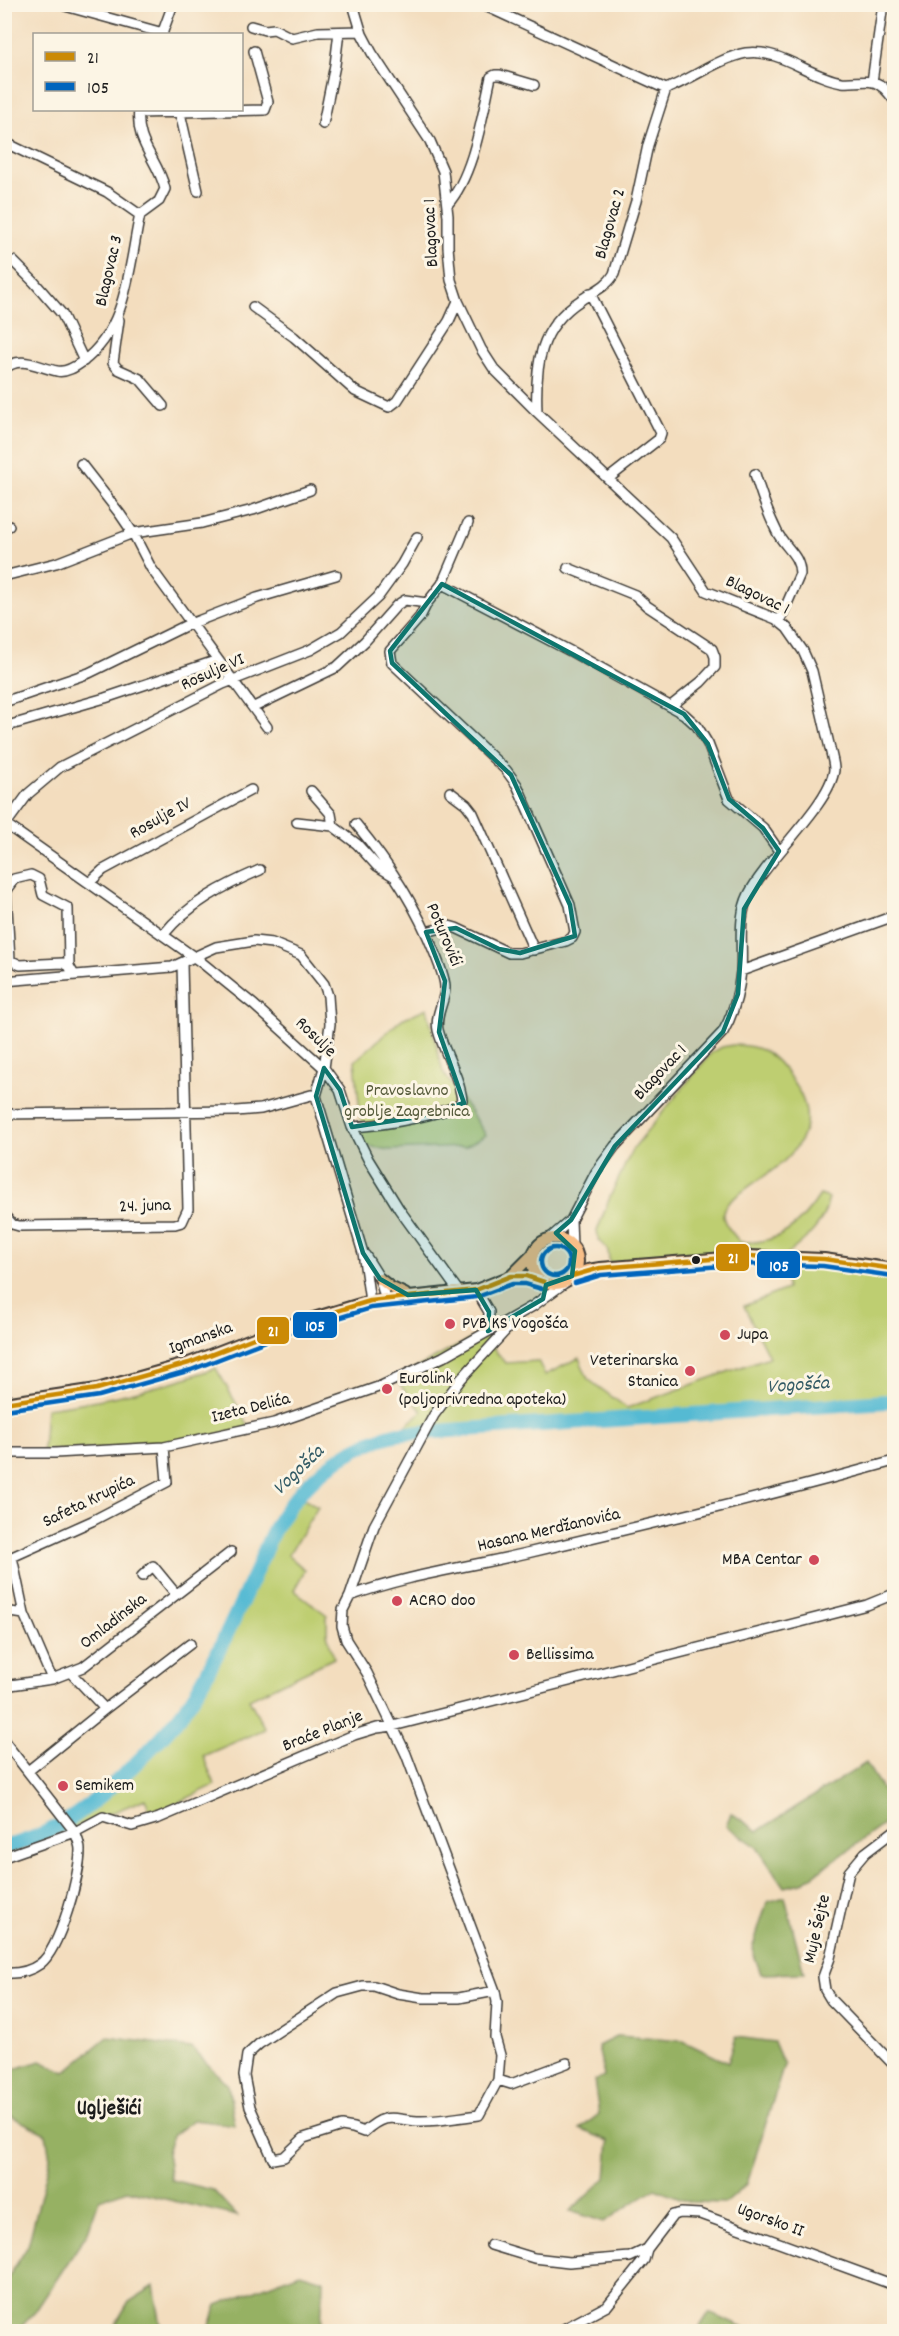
<svg xmlns="http://www.w3.org/2000/svg" width="899" height="2336" font-family="Dekko,sans-serif">
	<style>
		.green { fill: #bece71; stroke: #6d7546; stroke-width: 1.5 }
		.forest { fill: #96b163; stroke: #596640; stroke-width: 1.5 }
		.lines { fill: none; stroke-linecap: round; stroke-linejoin: round }
		.river { stroke: #55bad3; stroke-width: 15 }
		.minor-casing { stroke: #3c3934; stroke-width: 12 }
		.major-casing { stroke: #3c3934; stroke-width: 14 }
		.minor { stroke: #fff; stroke-width: 9 }
		.major { stroke: #f7be87; stroke-width: 10 }
		.bus-1-casing { stroke: #fcf5e5; stroke-width: 9 }
		.bus-2-casing { stroke: #fcf5e5; stroke-width: 9 }
		.bus-1 { stroke: #cb8a06; stroke-width: 4.5 }
		.bus-2 { stroke: #0065bd; stroke-width: 4.5 }
		.marked { fill: #0f766e; fill-opacity: 0.2; stroke: #0f766e; stroke-width: 4.5; stroke-linejoin: round }
		.bus-dot { fill: #1c1c1c; stroke: #fcf5e5; stroke-width: 2 }
		.poi-dot { fill: #d1495b; stroke: #fcf5e5; stroke-width: 2 }
		.labels { text-anchor: middle; dominant-baseline: central; stroke-width: 6; stroke-linejoin: round; paint-order: stroke }
		.street-label { font-size: 18px; fill: #1c1c1c; stroke: #fcf5e5 }
		.park-label { font-size: 18px; fill: #555a3a; stroke: #fcf5e5 }
		.poi-label { font-size: 18px; fill: #1c1c1c; stroke: #fcf5e5; text-anchor: start }
		.water-label { font-size: 20px; font-style: italic; fill: #335b65; stroke: #fcf5e5 }
		.quarter-label { font-size: 21px; font-weight: bold; fill: #1c1c1c; stroke: #fcf5e5 }
		.line-badge { stroke: #fcf5e5; stroke-width: 2 }
		.badge-label { font-size: 16px; text-anchor: middle; font-weight: bold; fill: #fff }
	</style>
	<rect width="100%" height="100%" fill="#fcf5e5"/>
	<filter id="ink" filterUnits="userSpaceOnUse"><feTurbulence type="fractalNoise" baseFrequency=".0167" numOctaves="2"/><feDisplacementMap in="SourceGraphic" scale="12" xChannelSelector="R" yChannelSelector="G"/><feConvolveMatrix kernelMatrix="1 2 1 2 8 2 1 2 1" color-interpolation-filters="sRGB"/></filter>
	<filter id="wash" filterUnits="userSpaceOnUse"><feTurbulence type="fractalNoise" baseFrequency=".008" numOctaves="4" result="noise"/><feDisplacementMap in="SourceGraphic" scale="24" xChannelSelector="R" yChannelSelector="G"/><feGaussianBlur stdDeviation="1.35" result="paint"/><feColorMatrix in="noise" values="0 0 0 0 0 0 0 0 0 0 0 0 0 0 0 0 0 1.4 0 .05"/><feComposite in="paint" operator="in"/></filter>
	<g filter="url(#wash)">
		<rect width="100%" height="100%" fill="#f3ddbe"/>
		<path class="green" d="M427,1008L443,1072L486,1135L465,1147L389,1150L363,1145L355,1061L402,1019Z
			M733,1045C762,1045 772,1053 790,1077C813,1109 813,1134 783,1162C771,1173 755,1181 742,1192C737,1196 728,1201 725,1207C717,1219 733,1233 740,1242C779,1245 800,1226 820,1195L829,1198C823,1227 807,1238 785,1256L894,1270V1401L397,1434L422,1411L395,1379L517,1315L492,1346L505,1363L538,1361L545,1375L579,1358L588,1379L627,1408L769,1357L744,1306L787,1289L784,1257L610,1269L608,1250L599,1241L597,1231L610,1197L632,1150L711,1053L722,1047Z
			M216,1368L250,1428L164,1447L43,1451L46,1408C104,1401 162,1387 216,1368Z
			M299,1495L318,1507L288,1555L305,1570L294,1590L327,1615V1634L334,1658L249,1699L265,1729L203,1756L215,1785L152,1815L145,1799L5,1857V1847L31,1839L89,1808L149,1752L176,1721L198,1690L216,1655L279,1520Z"/>
		<path class="forest" d="M866,1763L894,1809V1817L802,1883L784,1887L756,1846L726,1826L731,1813L758,1831Z
			M785,1897L804,1973L761,1974L752,1949L767,1902Z
			M618,2036L683,2041L728,2063L736,2037L774,2042L784,2065L747,2184L725,2203L690,2202L655,2188L604,2222L570,2211L606,2178L609,2141L580,2129L599,2114L594,2081L604,2076L598,2046Z
			M107,2037L192,2048L228,2085L235,2125L193,2120L172,2136L167,2153L171,2180L213,2190L237,2216L127,2190L99,2200L88,2232L35,2312L17,2331H5V2278L6,2281L28,2246L50,2159L46,2134L5,2113V2094L10,2070L41,2061L65,2072Z
			M300,2273L323,2280L321,2331H208L217,2305Z
			M154,2286L162,2331H112L129,2302Z
			M709,2313L750,2331H697Z"/>
		<g class="lines">
			<path class="river" d="M4,1847C50,1837 84,1812 117,1781C147,1753 177,1725 198,1689C222,1649 240,1604 260,1562C266,1548 271,1533 279,1521C305,1478 349,1445 397,1434L894,1401"/>
		</g>
	</g>
	<g filter="url(#ink)">
		<g class="lines">
			<defs>
				<path id="minor" d="M353,4L362,34L372,53L430,141L443,171L448,216V247L451,280L458,301L481,349L494,369L537,412L671,538L706,591L776,619L787,628L803,651L812,671L832,757C833,761 834,766 834,770C830,804 766,860 749,894C737,918 743,945 741,971C739,993 734,1013 723,1032L615,1146L596,1172L571,1220L572,1247
					M481,4L666,89
					M65,6L163,33
					M251,26L265,30L274,29L292,38L318,32L361,31
					M162,34L173,4
					M872,82L883,4
					M139,113L265,110L268,102L254,51
					M180,113L198,191
					M323,124L335,65L339,32
					M4,142L107,192L140,215
					M447,205C474,175 482,116 491,77L495,75H500L534,85
					M13,261L34,282L62,314L84,361
					M590,293L661,433L659,439L609,478
					M253,307L294,337L355,391L389,407L397,401L449,321L458,301
					M119,320L113,363L118,369L140,379L163,406
					M4,369C21,354 39,368 57,371C66,373 75,367 82,362C128,329 129,265 140,215L159,201L165,189C158,159 135,144 139,110
					M537,412C535,365 539,327 581,300C592,292 607,287 614,274L636,201L648,145L666,89C692,79 719,58 746,53C780,48 809,77 842,82C852,83 864,80 874,82C883,85 889,93 894,100
					M81,464L120,514L133,533L151,568L267,727
					M755,474C761,494 768,514 777,532C785,548 800,555 800,574L779,622
					M4,527L9,526
					M568,568L635,595L647,606L712,649L715,657V667L701,682L671,706
					M4,576L56,563L133,533L202,523L253,510L310,490
					M442,584L572,652L684,714L697,726L708,744L729,799L763,828L779,851
					M4,702L89,673L185,626L257,598L336,575
					M254,707L337,667L365,641L397,605L405,600L427,603L442,584L468,523
					M4,727L105,698L218,660
					M311,791L331,814L333,826
					M450,792L466,804L473,813L534,950
					M297,822L333,826L357,844L377,866L395,877
					M4,823L201,962L254,1005L324,1068L340,1090L352,1127L368,1159L399,1209L459,1292
					M6,824L28,794L60,767L223,684L310,650L341,632L378,597L402,564L417,537
					M90,882L103,870L251,790
					M426,932L449,926L456,928L509,953H520L566,941L572,938L575,932L570,905L517,785L506,770L392,663L390,651L420,617L427,603
					M164,934C188,904 225,885 260,870
					M69,966L63,963L20,965L10,960L6,890L14,879L31,875L39,879L43,895L68,908L69,966L74,975
					M741,971L894,916
					M4,981L172,967L216,947L254,941L272,943L301,955L324,984L328,996L330,1024L324,1068L316,1096L363,1253L370,1301
					M4,1114L236,1111L261,1109L311,1095L316,1096
					M352,1127C386,1125 420,1118 453,1108L458,1105L462,1100C459,1075 444,1053 438,1030C434,1012 449,997 444,980C442,971 438,962 435,954C416,905 389,864 356,824
					M4,1215L12,1224L19,1226L175,1224L182,1222L188,1209L182,964
					M548,1240L571,1220
					M365,1255L380,1279L385,1298
					M476,1290L489,1312L488,1331
					M4,1453H55L164,1447L274,1423L381,1386L443,1357L533,1306L567,1281
					M142,1576L153,1566L176,1594
					M350,1596L374,1526L434,1415L461,1379L517,1318
					M4,1611L24,1614
					M52,1679L24,1614L12,1557L92,1521L167,1482L164,1447
					M4,1686L52,1679L83,1667L231,1552
					M105,1709L190,1644
					M4,1741L75,1832C77,1838 80,1844 80,1850C80,1875 60,1949 40,1964C29,1972 18,1974 4,1973
					M28,1771L105,1709L70,1672
					M894,1831L865,1853L849,1872L830,1958L823,1977L825,1990L831,2000L894,2065
					M4,1857L75,1832L103,1817L132,1826L159,1818L354,1735L377,1728L393,1726L867,1605L894,1594
					M495,1991L459,1998H423L398,1994L374,1986H363L337,1993L259,2044L247,2055L244,2076L250,2107L273,2159L284,2157L304,2138L342,2126L353,2128L364,2132C386,2112 391,2119 417,2121C437,2122 459,2117 479,2115L498,2080L500,2055L495,2037L497,2002L495,1991L406,1754L367,1673L346,1640L342,1626L343,1610L350,1596C407,1575 468,1567 527,1553C650,1524 773,1495 894,1461
					M498,2080L511,2084L567,2063
					M491,2245L534,2258L569,2262L630,2257L647,2249L673,2215L681,2213L700,2214L894,2285
					M558,2332L607,2306L644,2260L647,2249"/>
				<path id="major" d="M532 1261a23 23 0 1 1 46 0a23 23 0 1 1-46 0Z
					M511,1276L533,1254
					M572,1276L588,1270L600,1268L749,1256L824,1259L894,1269
					M380,1279L390,1287L405,1294
					M4,1403L97,1389L189,1363L277,1329L370,1301L476,1290L511,1276H526L544,1282"/>
			</defs>
			<use href="#minor" class="minor-casing"/>
			<use href="#major" class="major-casing"/>
			<use href="#minor" class="minor"/>
			<use href="#major" class="major"/>
			<defs>
				<path id="bus-1" d="M572,1276L600,1268L749,1256L824,1259L894,1269
					M4,1403L97,1389L189,1363L277,1329L370,1301L476,1290L511,1276H526L544,1282"/>
				<path id="bus-2" d="M541 1262a14 14 0 1 1 28 0a14 14 0 1 1-28 0Z
					M575,1283L601,1275L749,1264L823,1266L893,1276
					M5,1410L99,1396L191,1370L279,1336L371,1308L477,1297L512,1284H525L542,1289"/>
			</defs>
			<use href="#bus-1" class="bus-1-casing"/>
			<use href="#bus-2" class="bus-2-casing"/>
			<use href="#bus-1" class="bus-1"/>
			<use href="#bus-2" class="bus-2"/>
		</g>
	</g>
	<path class="marked" d="M442,584L684,714L708,744L729,799L763,828L779,851L744,909L738,994L723,1032L615,1146L571,1220L556,1233L575,1251L572,1276L546,1285L543,1299L488,1331L489,1312L476,1290L408,1295L380,1279L363,1253L316,1096L324,1068L340,1090L352,1127L418,1117L464,1103L439,1032L445,981L426,932L456,928L499,949L520,953L575,936L570,905L511,775L392,663L390,651Z"/>
	<circle class="bus-dot" cx="696" cy="1260" r="5"/>
	<g class="poi-dot">
		<circle cx="450" cy="1324" r="6"/>
		<circle cx="725" cy="1335" r="6"/>
		<circle cx="690" cy="1371" r="6"/>
		<circle cx="387" cy="1389" r="6"/>
		<circle cx="814" cy="1560" r="6"/>
		<circle cx="397" cy="1601" r="6"/>
		<circle cx="514" cy="1655" r="6"/>
		<circle cx="63" cy="1786" r="6"/>
	</g>
	<g class="labels">
		<g class="street-label">
			<text transform="translate(611 224) rotate(-74)">Blagovac 2</text>
			<text transform="translate(432 233) rotate(-93)">Blagovac 1</text>
			<text transform="translate(110 271) rotate(-77)">Blagovac 3</text>
			<text transform="translate(757 596) rotate(26)">Blagovac 1</text>
			<text transform="translate(213 673) rotate(-24)">Rosulje VI</text>
			<text transform="translate(161 819) rotate(-29)">Rosulje IV</text>
			<text transform="translate(443 935) rotate(67)">Poturovići</text>
			<text transform="translate(315 1038) rotate(44)">Rosulje</text>
			<text transform="translate(661 1073) rotate(-47)">Blagovac 1</text>
			<text transform="translate(145 1207) rotate(-2)">24. juna</text>
			<text transform="translate(201 1339) rotate(-20)">Igmanska</text>
			<text transform="translate(251 1409) rotate(-14)">Izeta Delića</text>
			<text transform="translate(89 1502) rotate(-26)">Safeta Krupića</text>
			<text transform="translate(549 1531) rotate(-13)">Hasana Merdžanovića</text>
			<text transform="translate(114 1622) rotate(-38)">Omladinska</text>
			<text transform="translate(323 1732) rotate(-22)">Braće Planje</text>
			<text transform="translate(818 1929) rotate(-77)">Muje Šejte</text>
			<text transform="translate(770 2221) rotate(20)">Ugorsko II</text>
		</g>
		<g class="park-label">
			<text x="407" y="1091">Pravoslavno<tspan x="407" dy="21">groblje Zagrebnica</tspan></text>
		</g>
		<g class="poi-label">
			<text x="462" y="1324">PVB KS Vogošća</text>
			<text x="737" y="1335">Jupa</text>
			<text x="678" y="1361" text-anchor="end">Veterinarska<tspan x="678" dy="21">Stanica</tspan></text>
			<text x="399" y="1379">Eurolink<tspan x="399" dy="21">(poljoprivredna apoteka)</tspan></text>
			<text x="802" y="1560" text-anchor="end">MBA Centar</text>
			<text x="409" y="1601">ACRO doo</text>
			<text x="526" y="1655">Bellissima</text>
			<text x="75" y="1786">Semikem</text>
		</g>
		<g class="water-label">
			<text transform="translate(798 1386) rotate(-4)">Vogošća</text>
			<text transform="translate(299 1471) rotate(-44)">Vogošća</text>
		</g>
		<g class="quarter-label">
			<text x="109" y="2110">Uglješići</text>
		</g>
	</g>
	<g class="line-badge">
		<rect x="715" y="1243" width="35" height="29" rx="6" fill="#cb8a06"/>
		<rect x="756" y="1250" width="45" height="29" rx="6" fill="#0065bd"/>
		<rect x="292" y="1311" width="46" height="28" rx="6" fill="#0065bd"/>
		<rect x="256" y="1316" width="34" height="29" rx="6" fill="#cb8a06"/>
	</g>
	<g class="badge-label">
		<text x="733" y="1263">21</text>
		<text x="779" y="1271">105</text>
		<text x="315" y="1331">105</text>
		<text x="273" y="1336">21</text>
	</g>
	<rect width="899" height="2336" fill="none" stroke="#fcf5e5" stroke-width="24"/>
	<rect x="33" y="33" width="210" height="78" fill="#fcf5e5" stroke="#a29e95" stroke-width="1.5"/>
	<rect x="45" y="52" width="30" height="9" fill="#cb8a06" stroke="#a29e95" stroke-width="1.5"/>
	<text x="87" y="63" font-size="18" fill="#1c1c1c">21</text>
	<rect x="45" y="82" width="30" height="9" fill="#0065bd" stroke="#a29e95" stroke-width="1.5"/>
	<text x="87" y="93" font-size="18" fill="#1c1c1c">105</text>
</svg>
